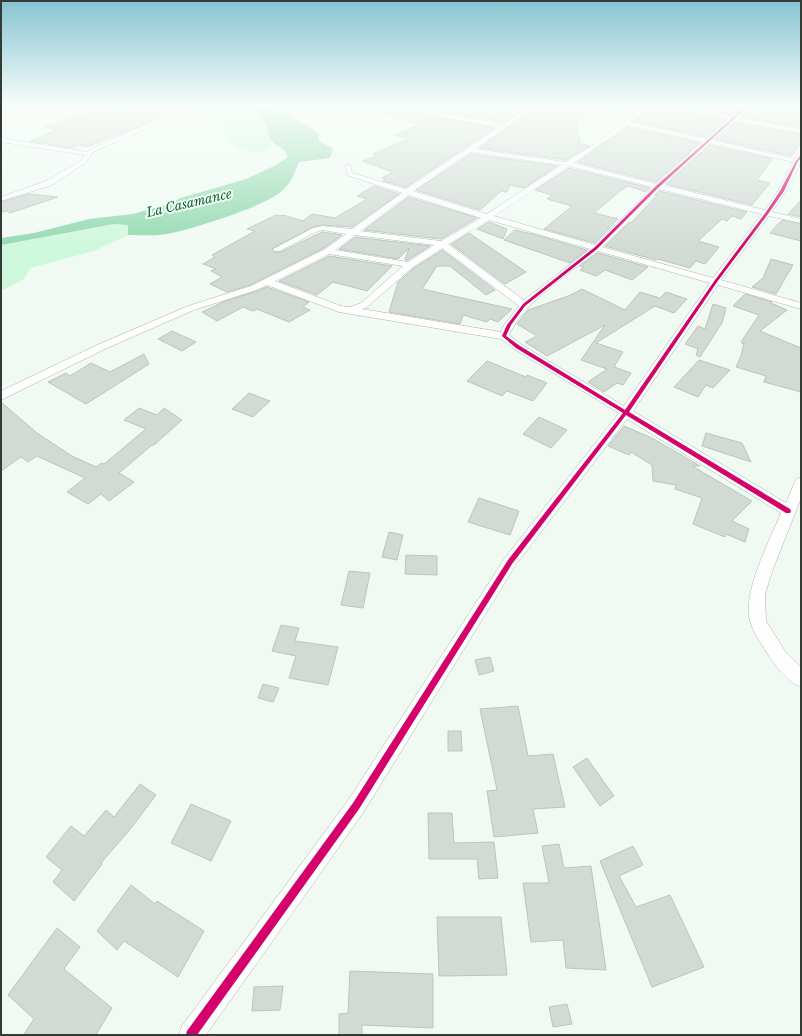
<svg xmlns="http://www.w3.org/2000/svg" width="802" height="1036" font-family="'Libre Baskerville',serif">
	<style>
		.green { fill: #cef8dc }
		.water { fill: #94d9b0 }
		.building { fill: #d2dad4; stroke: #bbc4be }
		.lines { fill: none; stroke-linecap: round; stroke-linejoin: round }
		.minor-casing { stroke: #acb4ae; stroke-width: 1 }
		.minor { fill: #fdfefd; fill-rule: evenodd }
		.cycleway-casing { stroke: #ecfef2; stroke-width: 2 }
		.cycleway { fill: #d6006c; fill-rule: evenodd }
		.labels { text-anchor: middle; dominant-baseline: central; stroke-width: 4; stroke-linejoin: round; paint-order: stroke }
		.far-water-label { font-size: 13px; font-style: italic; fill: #185e39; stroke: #ecfef2 }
	</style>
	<rect width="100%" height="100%" fill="#f0faf3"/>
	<path class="green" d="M202,106H244L266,122C267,132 273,140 271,149C251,159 244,151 227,140L226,131Z
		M114,224L128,225V235L94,251L30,268L24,279L1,291V245Z"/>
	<path class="water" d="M244,106H270L278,112L292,114L293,118L308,125L319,135L318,140L333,149L330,158L299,162C295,172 292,181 284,189C268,206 192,229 167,234C155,236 140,235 128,235V225L114,224L1,245V238L34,233L89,219L133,214L162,206L181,198L246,179L276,165L288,157C284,146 278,148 272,141C268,135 267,129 266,122Z"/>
	<path class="building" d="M370,106H391L392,107L446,119L495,128L406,187L383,181L386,179L382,178L393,172L363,161L376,156L373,154L409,139L395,135L419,125L370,108Z
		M409,106H529L503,122Z
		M538,106L589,108L577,125L580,143L589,146L566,160L479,148Z
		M621,106H643L629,116L620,115Z
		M652,106H661L665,109L726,120L706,137L634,121Z
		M679,106H742L732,115Z
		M751,106L771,109L773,106H801V127L741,117Z
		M127,108L159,113L161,115L156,119L133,129L87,147L78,145L71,148L30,141L57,130L44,127L82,114L87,115L99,110L116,112Z
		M734,123L801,134V143L791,156L715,139Z
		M627,127L700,143L656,182L577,162Z
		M709,145L772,159L757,180L770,183L752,205L666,184Z
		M470,154L557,166L524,188L510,185L507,192L501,191L480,210L416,190Z
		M569,168L650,188L646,192L628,186L621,190L594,213L618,219L595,243L544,229L572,206L547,199L552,195L535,190Z
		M374,186L399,194L352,227L322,225L313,227L272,249L274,252H281L322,232L342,235L324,248L250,285L227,292L210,284L222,277L211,271L216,269L203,264L215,257L212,255L255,231L247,229L276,215L280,216L283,215L303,221L312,214L335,218L367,199L357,196Z
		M659,191L747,212L741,219L732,216L727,221L722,219L698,241L719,247L705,264L696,261L690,268L658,259L656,260L605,246L629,222L631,223L657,195H655Z
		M29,194L58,197L10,213L7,211L1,212V202Z
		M408,197L477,218L441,239L364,230Z
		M801,200V217L788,214Z
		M782,220L801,224V241L770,233Z
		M489,222L507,229L503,239L477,229Z
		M515,230L536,235L587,250L570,263L504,240Z
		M469,233L526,272L505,284L451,244Z
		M355,237L430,246L408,260H405L409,248L398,259L339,249Z
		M442,250L495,290L486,295L450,266H437L422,289L512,309L498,322L490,319L487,322L463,315L460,324L389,312L398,282L414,268Z
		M598,253L648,267L632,280L605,270L596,276L580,270L584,267L580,266Z
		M329,256L392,266L367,291L333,282L317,295L279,281Z
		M771,259L793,265L776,294L752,287L763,278Z
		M267,287L309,302L303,307L310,310L289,322L257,309L253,311L243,307L217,321L202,312L223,302L257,291Z
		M582,289L625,310L640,292L660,298L666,292L687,299L674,313L655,306L596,343L623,352L614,367L631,373L623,385L617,383L604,392L588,382L607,369L581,360L605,325L547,356L525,342L537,336L517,324L528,310L571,295Z
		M745,294L772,302L771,303L787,310L760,331L801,348V392L764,382L766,376L736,367L741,356L744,343L743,344L741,342L759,315L733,306Z
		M713,304L726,308L722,323L700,357L696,355L698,349L685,344L698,326L705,329Z
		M172,331L196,342L182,351L158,339Z
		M144,354L149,364L86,404L48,382L66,373L70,376L91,363L110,372Z
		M699,360L730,370L713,388L706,385L698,397L674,387Z
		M487,361L526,377L527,375L547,383L533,401L507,391L502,396L467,381Z
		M249,393L270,401L253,417L232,409Z
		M1,402L37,433L72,456L96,467L102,463L104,464L146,429L124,420L139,408L157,415L164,408L182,420L154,445H152L119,473L134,482L109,501L101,494L88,504L67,492L85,478L37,456L28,462L21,457L1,471Z
		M539,417L567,430L551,448L523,434Z
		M624,426L652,438L700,466H692L752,501L732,521L749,529L745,542L726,534L725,537L693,524L702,498L675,489L676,485L653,481L652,465L631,452L629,455L608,446Z
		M706,433L742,443L751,462L702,446Z
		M479,498L519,511L510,535L468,522Z
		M389,532L403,535L397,560L382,557Z
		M406,555L437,556V575L405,574Z
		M349,571L370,573L363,608L341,605Z
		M281,625L299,628L295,641L338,647L328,685L289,678L296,656L272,651Z
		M490,657L494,671L479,675L475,660Z
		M263,684L279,688L273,702L258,698Z
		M518,706L528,756L553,754L565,807L533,809L538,833L494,837L487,791L497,790L480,709Z
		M448,731H461L462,751H448Z
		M587,758L614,796L600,806L573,767Z
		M140,784L156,795L132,827L101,863L102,864L74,901L53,882L62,870L46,857L71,826L84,836L106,810L114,817Z
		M191,804L231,821L211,861L171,843Z
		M428,813H452L454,843L494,842L498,878L479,879L477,859H429Z
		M559,844L564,868L591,866L606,970L566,968L563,940L531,942L523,883H549L542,846Z
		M633,846L643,865L619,876L636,907L670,895L704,967L652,987L600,861Z
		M131,885L155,904L157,901L204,931L178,977L124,941L117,950L97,931Z
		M437,917H501L507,975L439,976Z
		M57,928L80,947L64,969L112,1008L96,1035H23L34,1019L8,995Z
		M350,971L433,974V1028L362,1025V1035H339V1014L348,1013Z
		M283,986L280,1010L252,1011L254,987Z
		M567,1004L572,1024L553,1027L549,1007Z"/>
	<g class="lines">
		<defs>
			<path id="minor" d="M154,106H160L169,115L161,122L93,152L85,163L52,185L1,201V197L46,181L81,161L85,155L1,142V138L87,152L89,150L157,120L163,115Z
				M326,106H333L309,116L304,115Z
				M392,106H402L503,124L531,106H537L475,149L566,162L599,141L645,106H651L630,122L706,139L729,119L665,108L662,106H672L732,117L744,106H750L738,118L801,129V133L734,121L712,140L795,159L801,154C801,170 781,198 772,212L801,219V223L769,216L721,280L801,303V309L718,285L633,411L786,503L796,479L801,477V498L773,569L765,594L766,621L785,651L801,667V687C787,682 775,665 767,653C762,644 754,634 751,624C740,596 770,540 781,513L627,419L515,566L363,813L206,1035H179L182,1026L349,799L505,558L619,413L514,349L501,339L339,312L267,285L257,290L194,310L105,349L1,400V391L97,345L188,306L251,286L325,249L346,234L322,230L316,232L280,251H274L273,249L313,228L322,226L352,229L402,193L347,175L346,165H350L352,173L406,189L499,127L446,118ZM627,125L703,142L656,184L573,163ZM709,143L793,162L778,191L765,210L663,185ZM470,152L561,165L487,214L413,191ZM569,166L653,187L595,245L494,216ZM659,189L762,214L713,278L602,247ZM408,195L481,218L441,241L360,231ZM489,220L590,249L524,300L448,244ZM355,235L434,245L408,262L335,250ZM442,248L519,306L504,325L501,332L362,309L367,307L413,267ZM598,251L710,283L624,406L522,345L509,335C525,301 568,274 598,251ZM329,254L403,266L361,303L350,307L341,306L275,281Z"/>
		</defs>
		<use href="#minor" class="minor-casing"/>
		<use href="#minor" class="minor"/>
		<defs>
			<path id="cycleway" d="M746,106H748L658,188L597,249L525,306L511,325L506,336L520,346L625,410L715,280L766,212L780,191L796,161L801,155V158L798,161L784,191L768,214L717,282L629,412L790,509L791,511L790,513H786L626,415L512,564L359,809L197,1035H186L187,1031L353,803L508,560L623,413L516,348L502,336L507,325L523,304L595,247L656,186Z"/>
		</defs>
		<use href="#cycleway" class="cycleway-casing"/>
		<use href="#cycleway" class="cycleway"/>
	</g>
	<linearGradient id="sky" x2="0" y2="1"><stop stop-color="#86c3d2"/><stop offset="0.42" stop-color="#f8fdfa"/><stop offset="1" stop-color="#f8fdfa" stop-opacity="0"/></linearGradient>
	<rect width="802" height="251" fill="url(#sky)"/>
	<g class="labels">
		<g class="far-water-label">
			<text transform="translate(189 203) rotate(-13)">La Casamance</text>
		</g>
	</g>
	<rect width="802" height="1036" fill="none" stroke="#323b35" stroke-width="4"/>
</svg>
